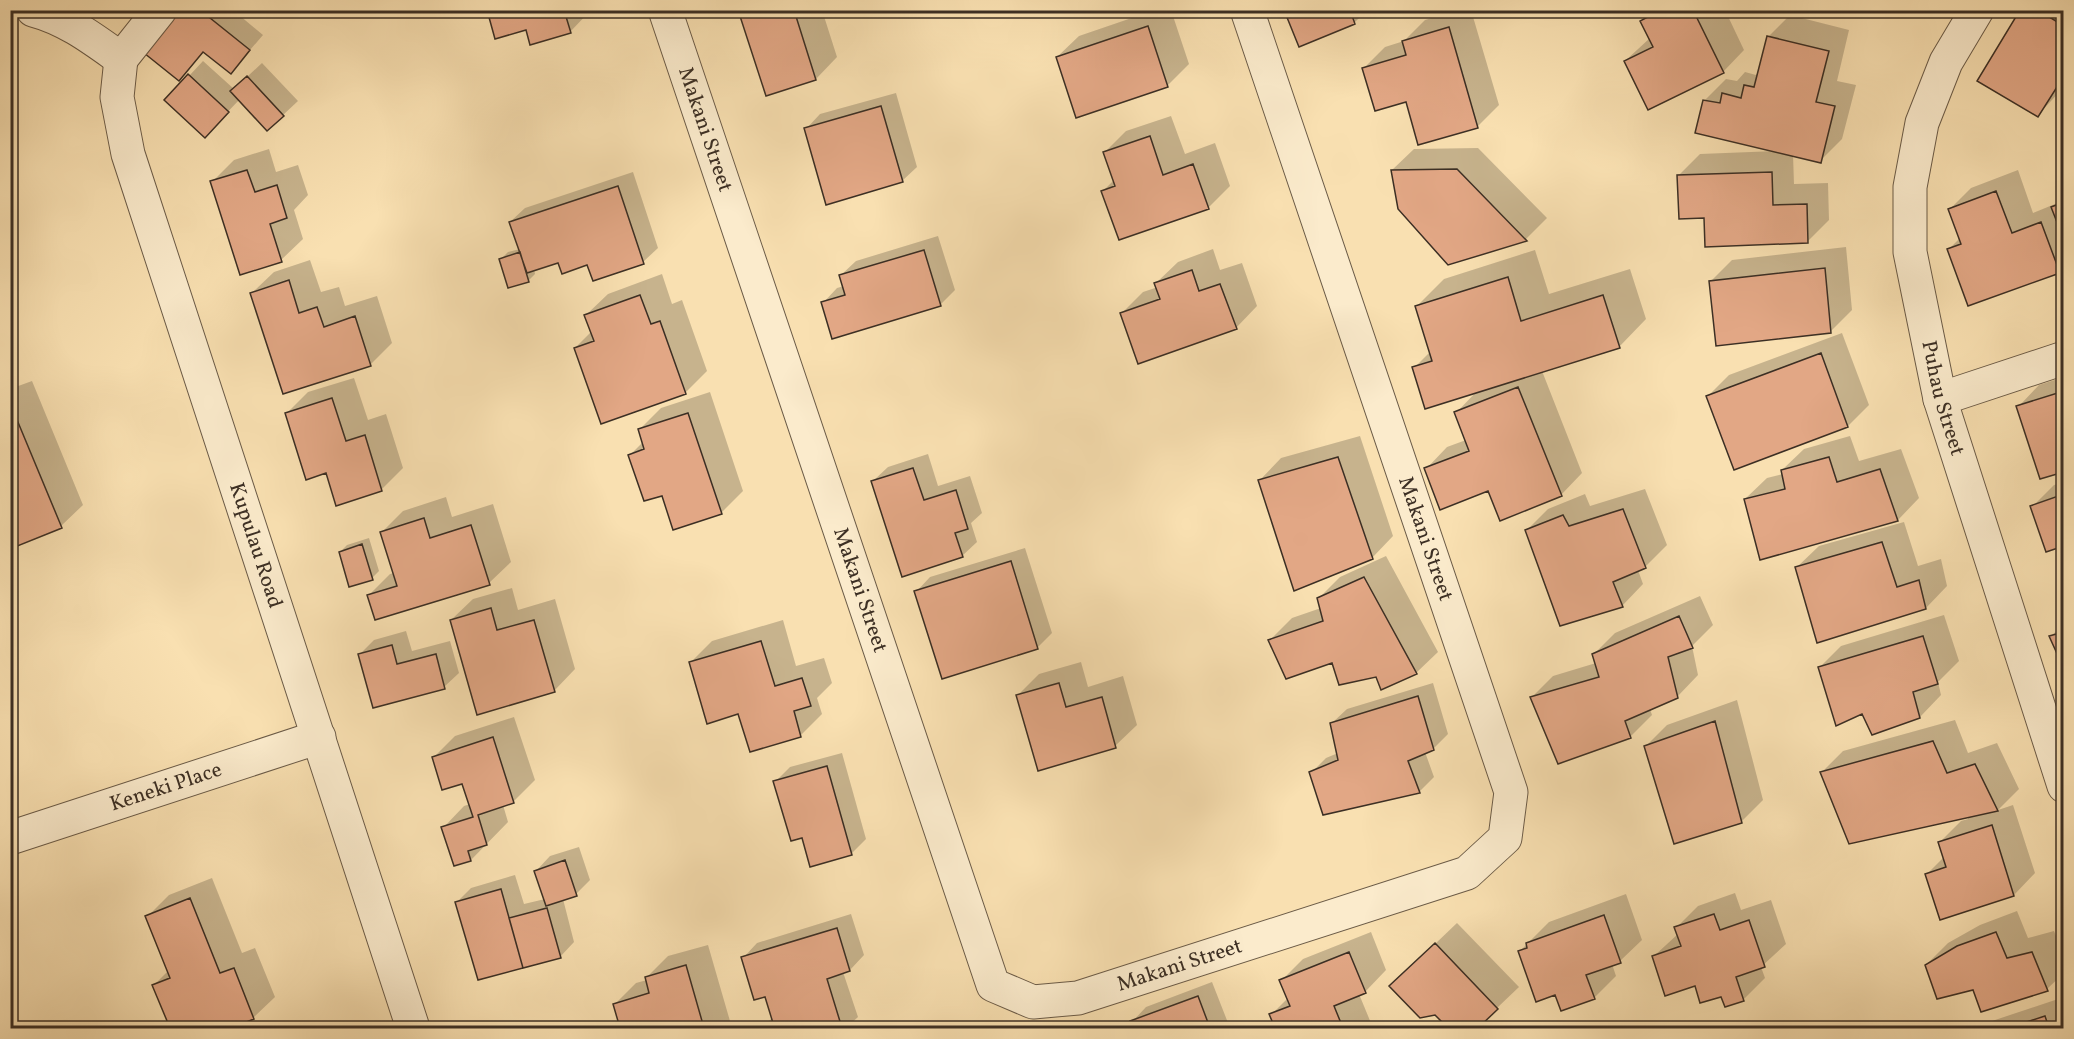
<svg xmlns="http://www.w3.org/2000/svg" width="2074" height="1039" font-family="Vollkorn,serif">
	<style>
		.shadow { fill: #0003 }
		.building { fill: #e2a785; stroke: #3c2f24; stroke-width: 1.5 }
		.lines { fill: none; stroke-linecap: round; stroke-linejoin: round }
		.minor-casing { stroke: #6b5b47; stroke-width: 35 }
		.minor { stroke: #fbebcc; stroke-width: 33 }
		.labels { text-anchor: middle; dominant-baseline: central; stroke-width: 4.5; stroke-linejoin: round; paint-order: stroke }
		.street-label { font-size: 21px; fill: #3c2f24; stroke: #fbebcc }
	</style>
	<rect width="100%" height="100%" fill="#f9e0b1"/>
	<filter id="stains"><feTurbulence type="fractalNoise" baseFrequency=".00333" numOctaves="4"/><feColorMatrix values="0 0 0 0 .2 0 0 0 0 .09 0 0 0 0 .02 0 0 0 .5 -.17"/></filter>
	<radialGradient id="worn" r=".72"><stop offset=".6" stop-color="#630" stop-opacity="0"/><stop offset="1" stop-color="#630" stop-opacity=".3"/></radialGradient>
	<path class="shadow" d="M181,10H233L263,35L231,72L205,51L179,79Z
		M488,10H591L570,32Z
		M740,10H822L837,57L816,79L767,94Z
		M1155,10H1171L1189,64L1168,85L1077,116L1057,57L1079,36Z
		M1286,10H1367L1354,23Z
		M1458,10H1471L1499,105L1477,127L1407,100L1364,68L1385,47L1404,41L1425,20Z
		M1652,10H1725L1744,50L1723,72L1625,61L1650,38L1641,21Z
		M2022,10H2064V87L2038,115Z
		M1790,15L1849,30L1837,81L1856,85L1842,139L1820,161L1793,154L1794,184L1828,183L1829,220L1807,242L1705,217L1678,176L1700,154L1776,151L1705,100L1726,79L1737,81L1745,72L1756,75L1759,72L1768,37Z
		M203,61L234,89L262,63L298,101L283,115L240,99L219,121L189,76Z
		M896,93L917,167L902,181L806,129L820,114Z
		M1171,116L1185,154L1215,143L1230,186L1208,208L1103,191L1114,180L1105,152L1126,131Z
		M1478,148L1547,218L1526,239L1448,263L1392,170L1414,149Z
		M269,149L276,172L298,165L308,195L294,210L303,239L281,260L212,182L234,160Z
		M2018,170L2033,213L2055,204L2064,196V267L2059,272L1949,249L1960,238L1950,209L1971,188Z
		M633,172L658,248L643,262L588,264L559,261L534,269L535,274L528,281L501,259L508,252L520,249L510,222L525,208Z
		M938,236L955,290L940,305L823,303L837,288L844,286L841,275L856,261Z
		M1846,247L1852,310L1830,332L1711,281L1732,260Z
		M1213,249L1220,270L1242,263L1257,306L1236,328L1122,313L1143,292L1158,287L1156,283L1178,262Z
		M1535,250L1549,294L1630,269L1646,319L1619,347L1542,371L1582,473L1561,495L1489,489L1426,469L1447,447L1466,440L1456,413L1477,391L1414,368L1431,351L1417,306L1444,279Z
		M310,260L321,292L339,287L345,306L377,296L392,343L370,365L252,293L274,272Z
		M662,274L672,304L682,300L707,371L685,393L575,348L592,331L586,315L608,294Z
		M1842,333L1869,405L1848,426L1708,396L1729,375Z
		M2064,377V470L2018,407L2039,385Z
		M354,378L368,420L386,414L403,468L381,490L327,471L287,413L308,392Z
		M32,381L83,505L61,526L10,547V389Z
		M710,392L743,491L721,513L663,494L630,455L644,441L640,429L661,408Z
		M1360,436L1393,536L1372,558L1260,480L1281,458Z
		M1850,436L1859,461L1901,449L1919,498L1898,520L1761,558L1745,499L1767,478L1783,474L1782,470L1804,449Z
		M928,454L938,486L970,476L982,513L971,523L977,542L962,556L873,481L888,467Z
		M2064,482V544L2032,507L2054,485Z
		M1645,489L1667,545L1645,567L1638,570L1643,584L1622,606L1526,531L1548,509L1585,494L1590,506Z
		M446,497L452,517L493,504L511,562L489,583L368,596L390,574L394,573L381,533L403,511Z
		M1904,522L1918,566L1941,559L1947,586L1926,608L1818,641L1797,567L1819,546Z
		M369,538L379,571L372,578L340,552L347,545Z
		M1025,548L1052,633L1037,648L916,592L930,577Z
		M1386,556L1438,652L1416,673L1382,688L1377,675L1270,640L1292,618L1321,608L1319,598L1340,577Z
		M512,588L518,610L555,599L575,669L554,691L451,620L473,599Z
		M1700,596L1713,625L1692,646L1698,675L1677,697L1650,709L1652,715L1630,737L1532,697L1553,676L1596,663L1594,654L1615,633Z
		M1944,615L1959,661L1938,682L1941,695L1920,717L1862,712L1819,668L1841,646Z
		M783,620L796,666L824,658L832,683L817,698L822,714L800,736L739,713L691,662L712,641Z
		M2064,624V665L2051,636Z
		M406,631L412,651L450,641L459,673L444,687L360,654L374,640Z
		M1081,662L1088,687L1123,676L1137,725L1115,746L1018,695L1039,674Z
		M1433,683L1448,734L1433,749L1425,752L1434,777L1420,791L1324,813L1311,773L1326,758L1338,753L1332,723L1347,709Z
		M1737,700L1763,800L1742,821L1675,842L1645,747L1667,725Z
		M514,717L535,780L513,802L503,805L508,822L471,860L443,828L464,806L470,804L463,782L434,757L455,736Z
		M1955,720L1968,753L1997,743L2019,789L1998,810L2013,805L2035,873L2014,895L1941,918L1927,874L1944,857L1940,842L1961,821L1968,819V816L1822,772L1843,751Z
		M842,753L866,839L852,853L811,865L803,836L775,782L790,767Z
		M579,847L590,880L576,894L563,899L574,942L560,957L457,902L471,888L515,875L524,904L545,899L536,871L550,856Z
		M212,878L242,953L255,948L275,997L253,1018L227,1028H172L154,985L169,970L147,917L169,895Z
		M1735,893L1741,910L1771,900L1786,944L1761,967L1765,978L1743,1000L1696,984L1654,956L1678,934L1676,928L1698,906Z
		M1626,894L1642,940L1620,961L1612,964L1616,976L1594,998L1556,993L1520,951L1549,922Z
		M2017,911L2028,938L2054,931L2064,956V973L2047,989L1974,988L1926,965L1948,943L1980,925Z
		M851,914L864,955L850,970L843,972L858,1017L846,1028H764L763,1027L773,1017L766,995L743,958L757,943Z
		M1457,923L1519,987L1476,1028H1450L1436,1014L1413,965Z
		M1371,932L1386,970L1365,992L1359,994L1373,1028H1277L1271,1015L1288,998L1281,981L1303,959Z
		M708,945L732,1028H622L615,1004L636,983L647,980L646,978L668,956Z
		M1212,982L1230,1028H1134L1132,1022L1146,1007Z
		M2064,997V1028H1980L1986,1023Z"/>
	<path class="building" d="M179,10H200L250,50L231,74L203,52L179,81L144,53Z
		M487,10H564L571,33L530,45L526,30L495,39Z
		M738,10H794L816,80L766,96Z
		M1284,10H1350L1355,24L1299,47Z
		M1661,10H1693L1724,73L1648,110L1624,61L1653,47L1640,21Z
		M2020,10H2038L2064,26V76L2038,117L1977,81Z
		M1148,26L1168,87L1076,118L1056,57Z
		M1449,27L1478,128L1418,145L1406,102L1375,111L1362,68L1406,55L1402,41Z
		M1767,36L1829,51L1816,102L1835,106L1821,163L1695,133L1703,100L1720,103L1722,93L1741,98L1744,85L1754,87Z
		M188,74L229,112L205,138L164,100Z
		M247,76L284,116L267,131L230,91Z
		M881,106L903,182L826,205L804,128Z
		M1150,136L1163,175L1193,164L1209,209L1119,240L1101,191L1115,186L1103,152Z
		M1457,169L1527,241L1448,265L1398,209L1391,170Z
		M247,170L255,192L277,185L287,218L270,224L282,262L240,275L210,181Z
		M1772,172L1773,205L1807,204L1808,243L1705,247L1704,218L1679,219L1677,175Z
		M618,186L644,264L593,281L587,265L562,274L558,263L527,273L509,222Z
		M1996,191L2012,233L2041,222L2060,273L1968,306L1947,249L1961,244L1948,209Z
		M2064,202V240L2051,207Z
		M924,250L941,306L832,339L821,302L845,295L839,275Z
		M520,252L529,282L508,288L499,259Z
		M1825,268L1831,333L1716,346L1709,281Z
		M1192,270L1199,291L1220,284L1237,329L1138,364L1120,313L1160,299L1154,283Z
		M1508,277L1521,321L1603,295L1620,348L1425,409L1412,367L1432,361L1415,306Z
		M289,280L299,313L317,307L324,327L355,316L371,366L283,394L250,293Z
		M640,295L651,324L660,321L686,394L601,424L574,348L594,341L584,315Z
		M1821,353L1848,427L1734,470L1706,396Z
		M1518,387L1562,496L1500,521L1488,491L1440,510L1424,468L1469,451L1454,412Z
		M2064,391V472L2040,479L2016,406Z
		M332,398L346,441L365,435L382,491L336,506L326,473L306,480L285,413Z
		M10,403L62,528L10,549Z
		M688,413L722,514L673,530L662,496L644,501L628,455L644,449L638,429Z
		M1338,457L1373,559L1294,591L1258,480Z
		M1829,457L1837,482L1880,469L1898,521L1760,560L1744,499L1785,489L1781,470Z
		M913,468L924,500L956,490L968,529L955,533L963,557L902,577L871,481Z
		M2064,494V546L2046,552L2030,506Z
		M1623,509L1646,568L1613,582L1623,607L1560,626L1525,530L1563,515L1569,526Z
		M424,518L430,538L471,525L490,585L375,620L367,595L397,586L380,532Z
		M1882,542L1897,587L1919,580L1926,609L1817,643L1795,567Z
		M362,544L373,580L349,587L339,552Z
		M1011,561L1038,649L942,679L914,591Z
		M1364,577L1417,674L1381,690L1376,677L1339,685L1332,663L1286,679L1268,640L1323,621L1317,598Z
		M491,608L497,630L534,620L555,692L477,715L450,620Z
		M1679,616L1693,648L1668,657L1678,698L1625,721L1631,738L1558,764L1530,697L1599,677L1592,654Z
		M2064,632V669L2049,636Z
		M1923,636L1938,684L1913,692L1920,718L1872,735L1862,714L1836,726L1818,667Z
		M761,641L775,686L802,678L811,706L794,711L801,737L750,752L738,714L707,724L689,662Z
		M392,645L397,664L436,654L445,689L373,708L358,654Z
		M1059,683L1066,707L1102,697L1116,748L1038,771L1016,695Z
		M1418,696L1434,750L1408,761L1420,793L1323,815L1309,772L1338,760L1330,723Z
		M1715,721L1742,823L1674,844L1644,746Z
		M493,737L514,803L478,815L487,845L468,851L471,861L454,866L441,827L473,817L462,784L442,790L432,757Z
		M1933,741L1947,773L1975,764L1998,811L1849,844L1820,772Z
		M827,766L852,855L810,867L802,838L791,841L773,781Z
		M1992,825L2014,896L1940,920L1925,874L1946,867L1938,842Z
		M565,860L577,896L546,906L534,871Z
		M501,889L523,968L478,980L455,902Z
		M190,898L220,973L234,968L254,1019L231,1028H170L152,985L170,978L145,916Z
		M547,908L561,958L523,968L509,918Z
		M1714,914L1720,930L1749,920L1765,967L1736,977L1744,1001L1725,1007L1721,997L1700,1003L1695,986L1665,996L1652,956L1681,946L1674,927Z
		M1604,915L1621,963L1586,975L1595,999L1561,1011L1555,995L1536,1002L1518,951L1527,948L1526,943Z
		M837,928L850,971L827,979L842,1028H762V1026L773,1023L765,997L754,1000L741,957Z
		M1996,932L2007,958L2032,952L2048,991L1981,1012L1973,990L1937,999L1925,965L1957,946Z
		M1435,943L1498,1009L1478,1028H1448L1435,1015L1420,1018L1389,986Z
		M1349,952L1366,993L1334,1006L1343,1028H1275L1269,1014L1290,1006L1279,980Z
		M686,965L704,1028H620L613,1004L649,993L645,977Z
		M1198,996L1210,1028H1133L1130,1021Z
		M2045,1016L2049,1028H2008Z"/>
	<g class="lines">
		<defs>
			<g id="minor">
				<path d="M33,10C67,19 93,39 121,59"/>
				<path id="s1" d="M665,10L993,985L1033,1002L1078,998L1467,873L1505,838L1511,792L1247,10"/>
				<path id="s2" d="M1977,10L1946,62L1922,123L1910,187V252L1940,399L2064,786"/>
				<path id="s3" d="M121,59L117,97L128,154L413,1028"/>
				<path d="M121,59L160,10"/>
				<path d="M1940,399L2064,358"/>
				<path id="s4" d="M10,838L319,737"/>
			</g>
		</defs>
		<use href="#minor" class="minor-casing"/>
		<use href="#minor" class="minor"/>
	</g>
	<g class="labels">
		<g class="street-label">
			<text stroke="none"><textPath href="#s1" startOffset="126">Makani Street</textPath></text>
			<text stroke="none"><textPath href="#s2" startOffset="406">Puhau Street</textPath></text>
			<text transform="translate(1425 539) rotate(71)">Makani Street</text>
			<text stroke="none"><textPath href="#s3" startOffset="508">Kupulau Road</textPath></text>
			<text stroke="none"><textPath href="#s1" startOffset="612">Makani Street</textPath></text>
			<text stroke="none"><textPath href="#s4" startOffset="164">Keneki Place</textPath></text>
			<text stroke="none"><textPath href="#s1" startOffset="1224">Makani Street</textPath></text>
		</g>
	</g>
	<rect width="2074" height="1039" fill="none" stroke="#f9e0b1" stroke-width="36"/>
	<rect x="12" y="12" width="2050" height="1015" fill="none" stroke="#3c2f24" stroke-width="3"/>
	<rect x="18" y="18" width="2038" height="1003" fill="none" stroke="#3c2f24" stroke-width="1.5"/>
	<rect width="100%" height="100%" filter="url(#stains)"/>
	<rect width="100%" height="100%" fill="url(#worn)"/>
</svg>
